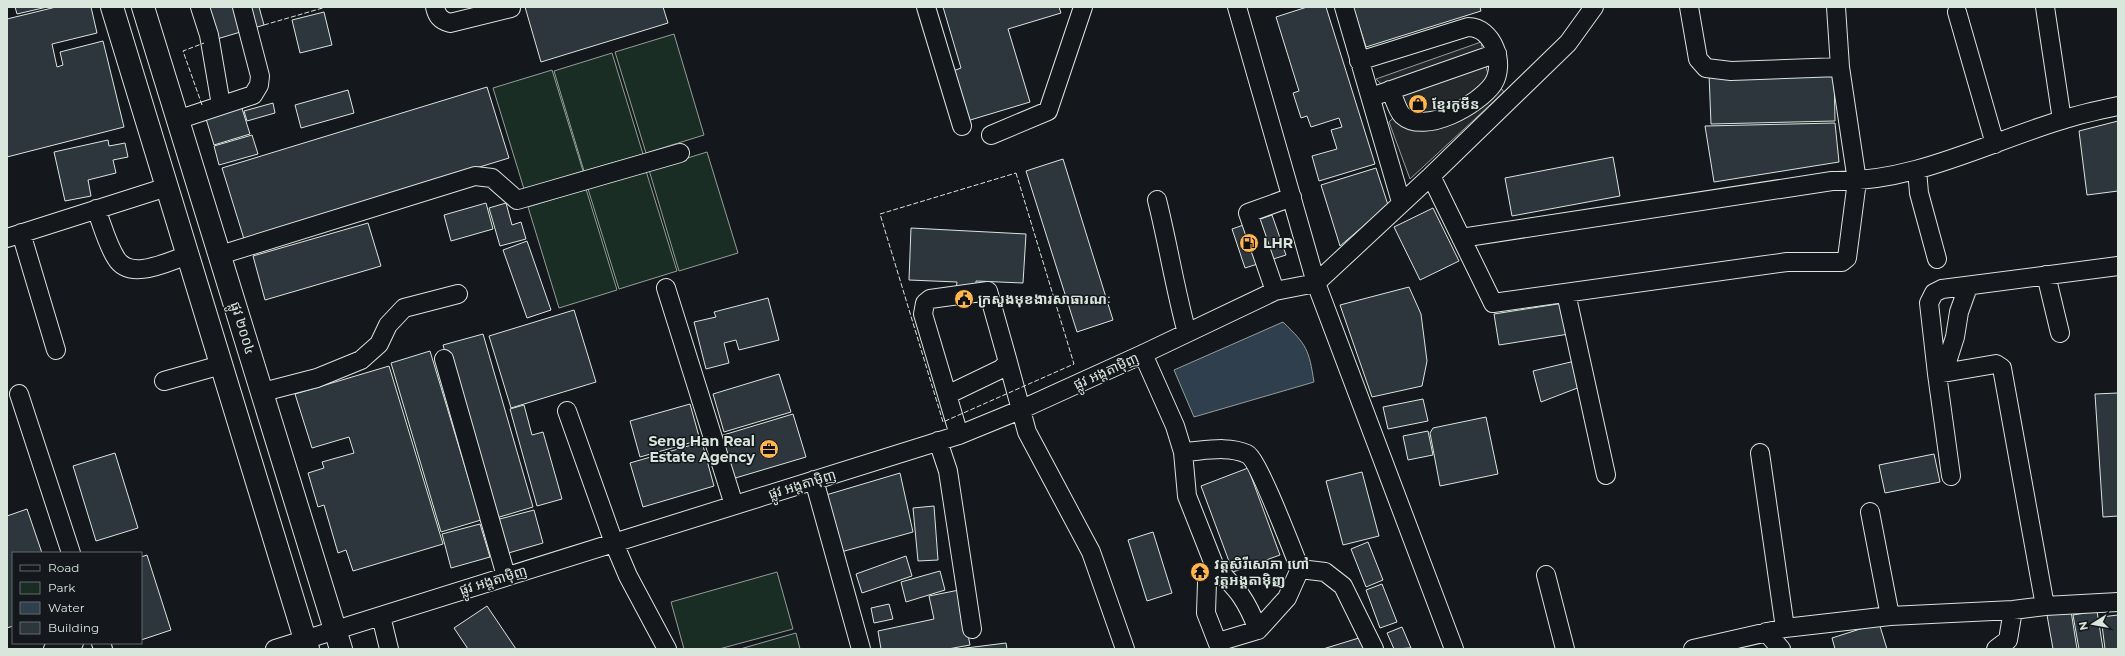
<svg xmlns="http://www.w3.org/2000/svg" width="2125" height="656" font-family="Montserrat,'Noto Sans Khmer',sans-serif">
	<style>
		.green { fill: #1a2d24; stroke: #939e99 }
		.parking { fill: #24282b; stroke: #939e99 }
		.water { fill: #2f3f4d; stroke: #939e99 }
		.building { fill: #2c363c; stroke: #d8e6dc }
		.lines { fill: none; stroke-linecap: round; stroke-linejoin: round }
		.minor-casing { stroke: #d8e6dc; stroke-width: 20 }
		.major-casing { stroke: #d8e6dc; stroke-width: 24 }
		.minor { stroke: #14181c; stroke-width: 18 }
		.major { stroke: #14181c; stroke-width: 22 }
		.fence { stroke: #d8e6dc; stroke-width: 1; stroke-dasharray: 5 2; stroke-linecap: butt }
		.labels { text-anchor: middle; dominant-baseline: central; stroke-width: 3; stroke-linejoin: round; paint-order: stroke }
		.poi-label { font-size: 14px; font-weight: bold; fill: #d8e6dc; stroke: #14181c; text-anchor: start }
		.street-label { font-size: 14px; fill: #d8e6dc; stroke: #14181c }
	</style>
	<rect width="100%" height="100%" fill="#14181c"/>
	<path class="green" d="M674,34L704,135L646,153L615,52Z
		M612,53L643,154L584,171L554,71Z
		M552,70L583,171L524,189L493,88Z
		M707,152L738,253L679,271L649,170Z
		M646,171L677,271L619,289L588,189Z
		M586,189L617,290L559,308L528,207Z
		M777,572L793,629L719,649H684L671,602Z
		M796,633L800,649H740Z"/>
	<path class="parking" d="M1481,42L1487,71L1504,92L1410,179L1389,122L1405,107L1376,79Z"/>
	<path class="water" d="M1283,322C1307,345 1309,350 1314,382L1194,417L1174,370Z"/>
	<path class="building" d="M15,7H47L17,14Z
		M56,7H91L97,33L52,44L57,67L63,65L60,52L103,41L124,127L7,157V19Z
		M207,7H259L264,25L217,39Z
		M525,7H663L668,23L541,62Z
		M943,7H1059L1061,13L1008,29L1030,102L967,121L953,71L961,68Z
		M1307,7H1326L1375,164L1319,181L1312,156L1337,149L1331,130L1342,127L1339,118L1311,127L1307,116L1301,118L1293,93L1299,91L1276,17Z
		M1353,7H1480L1481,11L1366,47Z
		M324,12L332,45L300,53L292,20Z
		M1834,72L1835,121L1711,124L1709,74Z
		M487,87L509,158L244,239L222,168Z
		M348,90L354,113L301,128L295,105Z
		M239,99L250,134L214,145L203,109Z
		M273,103L275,113L247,121L244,111Z
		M2118,121V191L2087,195L2079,131Z
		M1835,123L1839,162L1714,182L1705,126Z
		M252,135L258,154L219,165L214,146Z
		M108,140L109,146L125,143L128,157L113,160L116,173L88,180L91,196L65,201L54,152Z
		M1613,157L1620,196L1512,216L1505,178Z
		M1063,159L1113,320L1077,332L1026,171Z
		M1376,168L1388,205L1340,246L1321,185Z
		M486,203L493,229L451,241L444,215Z
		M506,203L512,225L521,222L526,239L500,246L489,208Z
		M1433,208L1459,261L1420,280L1394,227Z
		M1272,215L1286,255L1245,268L1232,229Z
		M368,223L381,266L265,300L253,256Z
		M911,228L1026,234L1023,283L976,281V291L956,290L957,282L909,280Z
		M527,241L551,310L527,318L503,250Z
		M1409,287L1421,314L1427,361L1422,386L1372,397L1340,305Z
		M768,298L779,340L739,350L736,340L724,343L729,363L706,369L694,322L716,317L714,312Z
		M1564,303L1569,334L1499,345L1494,314Z
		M574,310L596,382L511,408L489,336Z
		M483,334L533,507L493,519L443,345Z
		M430,351L481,520L441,532L391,363Z
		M1575,361L1580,387L1541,402L1533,371Z
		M389,366L443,544L353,571L346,550L338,553L324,505L318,507L308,473L324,468L322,462L354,453L349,437L312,448L295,394Z
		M779,374L791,412L724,432L713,394Z
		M2118,393V516L2103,517L2095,394Z
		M1423,399L1428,421L1388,429L1383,407Z
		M690,404L700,440L640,457L630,421Z
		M524,405L532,435L543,432L562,499L537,506L510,409Z
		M793,414L806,457L732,479L720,436Z
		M1486,417L1498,474L1440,486L1430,433L1433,428Z
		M1428,431L1433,455L1408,460L1403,436Z
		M702,442L714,486L643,507L630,463Z
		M115,453L138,528L96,541L73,466Z
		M1934,454L1940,482L1885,493L1879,465Z
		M1248,468L1280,555L1233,572L1201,486Z
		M1362,472L1379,536L1343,545L1326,481Z
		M900,473L913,532L841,552L826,495Z
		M934,506L938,560L918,561L913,508Z
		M27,509L42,553H13V626L7,628V516Z
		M534,510L543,543L505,554L496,520Z
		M480,524L490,557L451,568L442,534Z
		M1153,532L1172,593L1147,601L1128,540Z
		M1368,542L1383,580L1366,587L1351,549Z
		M147,555L171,630L141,640V557Z
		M906,556L912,576L862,593L856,574Z
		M940,571L945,590L906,602L901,582Z
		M1382,584L1397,622L1380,628L1366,590Z
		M959,590L970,645L948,649H881L878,631L934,619L929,596Z
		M889,604L893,619L874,623L871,608Z
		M487,606L516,649H468L454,628Z
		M2071,611L2077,649H2053L2047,615Z
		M2097,611L2103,649H2079L2073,615Z
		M2118,615V649H2105L2101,617Z
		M1879,623L1887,649H1835L1832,638Z
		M1402,627L1411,648L1394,649L1387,633Z
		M1362,637L1365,649H1323Z
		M1006,643L1007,649H958Z"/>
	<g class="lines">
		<defs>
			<path id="minor" d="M200,7L209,35L221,105
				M435,7C437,16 440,20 450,23L511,8
				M926,7L962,126
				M1237,7L1316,283L1454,649
				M1344,7L1401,202
				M1689,7L1698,59L1706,68L1731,71L1840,67
				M2045,7L2062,120
				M1957,12L1995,144
				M1359,61L1468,27C1493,27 1506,64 1493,84C1479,104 1425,136 1402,115C1397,110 1394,97 1390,90
				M1380,94L1497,53
				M177,120L253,95L259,85L260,76L242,7
				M991,135L1048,111L1083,7
				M1917,170L1919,193L1937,259
				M1431,176L1493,303L1787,262H1842L1847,258L1857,181L1840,67L1836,7
				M1157,200C1168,244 1175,289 1187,333
				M96,209C102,224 107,244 116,258C130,282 169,261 188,255
				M21,233L56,350
				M7,238L167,187
				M1461,238L1832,181C1913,183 1986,143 2062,120C2080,114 2099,110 2118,106
				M220,255L475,176L492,178L517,200L680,153
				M2046,275L2060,333
				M1316,283L1431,176L1568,43L1594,7
				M666,288L734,505
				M1275,291L1248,213L1292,197
				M1566,293L1606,475
				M1143,354L1175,426L1183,452L1187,496L1215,567L1207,582L1206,613L1220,649
				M444,359L506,576
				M1008,362L1027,432L1091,552L1125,649
				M1937,374L1929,303L1934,293L1942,289L2118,266
				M1937,374L1947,362L1955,337L1959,312L1968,287
				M164,381L221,365
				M263,392L317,378L361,360L379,344L388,325L404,308L458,294
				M19,394L71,553
				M947,395L1001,369L1008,362L988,291L930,299L925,303L923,314L959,435
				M567,411L614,543L628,576L667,649
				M938,441L948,471L972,629
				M1183,452C1203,451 1228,445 1247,454C1258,459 1293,552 1300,569L1287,598L1258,630L1218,642
				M1760,453L1785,628
				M1951,476L1937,374L1996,364L2002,368L2045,606
				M814,480L861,649
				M1870,512L1890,616
				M1215,567C1239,591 1246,599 1258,630
				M1300,569L1325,572L1343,586L1374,649
				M1546,575L1565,649
				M381,616L389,649
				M1766,632L1781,649
				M101,643L103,649
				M53,649L74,643
				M275,649L959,435L1020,410L1143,354L1275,291L1316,283
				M1693,649L1785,628L1890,616L2013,610L2045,606L2118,602
				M1996,649L2008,640L2013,610"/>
			<path id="major" d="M112,7L308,649
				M143,7L341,649"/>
		</defs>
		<use href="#minor" class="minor-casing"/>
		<use href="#major" class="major-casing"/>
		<use href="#minor" class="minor"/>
		<use href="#major" class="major"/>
		<path class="fence" d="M264,25L326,7
			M202,105L183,51L204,43
			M1016,173L1074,364L943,422L880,214Z"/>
	</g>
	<defs>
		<symbol id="shop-disc" viewBox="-11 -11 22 22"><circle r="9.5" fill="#ffb74d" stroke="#14181c"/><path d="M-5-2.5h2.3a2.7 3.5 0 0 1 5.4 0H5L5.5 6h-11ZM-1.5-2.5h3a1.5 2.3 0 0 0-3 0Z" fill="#111"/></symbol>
		<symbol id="fuel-disc" viewBox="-11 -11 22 22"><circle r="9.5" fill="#ffb74d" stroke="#14181c"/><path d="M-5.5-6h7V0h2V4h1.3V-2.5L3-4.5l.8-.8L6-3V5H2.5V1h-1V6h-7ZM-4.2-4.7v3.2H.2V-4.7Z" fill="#111"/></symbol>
		<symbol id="civic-disc" viewBox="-11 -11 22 22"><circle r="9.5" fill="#ffb74d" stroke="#14181c"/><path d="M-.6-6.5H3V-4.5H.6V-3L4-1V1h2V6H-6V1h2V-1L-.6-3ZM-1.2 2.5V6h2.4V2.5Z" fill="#111"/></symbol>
		<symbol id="office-disc" viewBox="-11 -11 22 22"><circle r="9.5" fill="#ffb74d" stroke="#14181c"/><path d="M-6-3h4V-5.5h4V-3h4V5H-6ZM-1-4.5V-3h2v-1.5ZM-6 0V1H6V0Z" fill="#111"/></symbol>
		<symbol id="temple-disc" viewBox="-11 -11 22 22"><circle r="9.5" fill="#ffb74d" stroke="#14181c"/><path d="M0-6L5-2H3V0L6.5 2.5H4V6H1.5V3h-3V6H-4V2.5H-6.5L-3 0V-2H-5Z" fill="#111"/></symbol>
	</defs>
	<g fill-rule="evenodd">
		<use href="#shop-disc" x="1407" y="93" width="22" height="22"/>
		<use href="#fuel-disc" x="1238" y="232" width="22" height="22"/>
		<use href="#civic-disc" x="953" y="288" width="22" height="22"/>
		<use href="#office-disc" x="758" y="438" width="22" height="22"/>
		<use href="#temple-disc" x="1189" y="561" width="22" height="22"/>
	</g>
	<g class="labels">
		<g class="poi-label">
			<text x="1432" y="104">ខ្មែរកូមីន</text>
			<text x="1263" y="243">LHR</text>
			<text x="978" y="299">ក្រសួងមុខងារសាធារណៈ</text>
			<text x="755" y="441" text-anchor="end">Seng Han Real<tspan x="755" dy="16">Estate Agency</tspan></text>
			<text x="1214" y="564">វត្តសិរីសោភា ហៅ<tspan x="1214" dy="16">វត្តអង្តតាម៉ិញ</tspan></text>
		</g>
		<g class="street-label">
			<text transform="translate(243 328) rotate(73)">ផ្លូវ ២០០៤</text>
			<text transform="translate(1106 371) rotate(-24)">ផ្លូវ អង្តតាម៉ិញ</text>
			<text transform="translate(802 484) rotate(-17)">ផ្លូវ អង្តតាម៉ិញ</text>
			<text transform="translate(493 580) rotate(-17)">ផ្លូវ អង្តតាម៉ិញ</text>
		</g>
	</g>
	<rect width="2125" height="656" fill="none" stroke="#d8e6dc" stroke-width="16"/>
	<rect x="12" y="552" width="130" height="92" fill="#14181c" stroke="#626a69"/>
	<rect x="20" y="565" width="20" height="6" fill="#14181c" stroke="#626a69"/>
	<text x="48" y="572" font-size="12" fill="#d8e6dc">Road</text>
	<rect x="20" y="582" width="20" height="12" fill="#1a2d24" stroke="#626a69"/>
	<text x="48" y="592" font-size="12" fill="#d8e6dc">Park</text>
	<rect x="20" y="602" width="20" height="12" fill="#2f3f4d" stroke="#626a69"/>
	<text x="48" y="612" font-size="12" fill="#d8e6dc">Water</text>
	<rect x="20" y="622" width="20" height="12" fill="#2c363c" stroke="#626a69"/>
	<text x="48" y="632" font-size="12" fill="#d8e6dc">Building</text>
	<g transform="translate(2093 624) rotate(259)" stroke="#14181c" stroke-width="3" paint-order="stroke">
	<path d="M0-3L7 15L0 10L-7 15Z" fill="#d8e6dc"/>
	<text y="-6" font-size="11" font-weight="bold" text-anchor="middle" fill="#d8e6dc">N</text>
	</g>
</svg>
